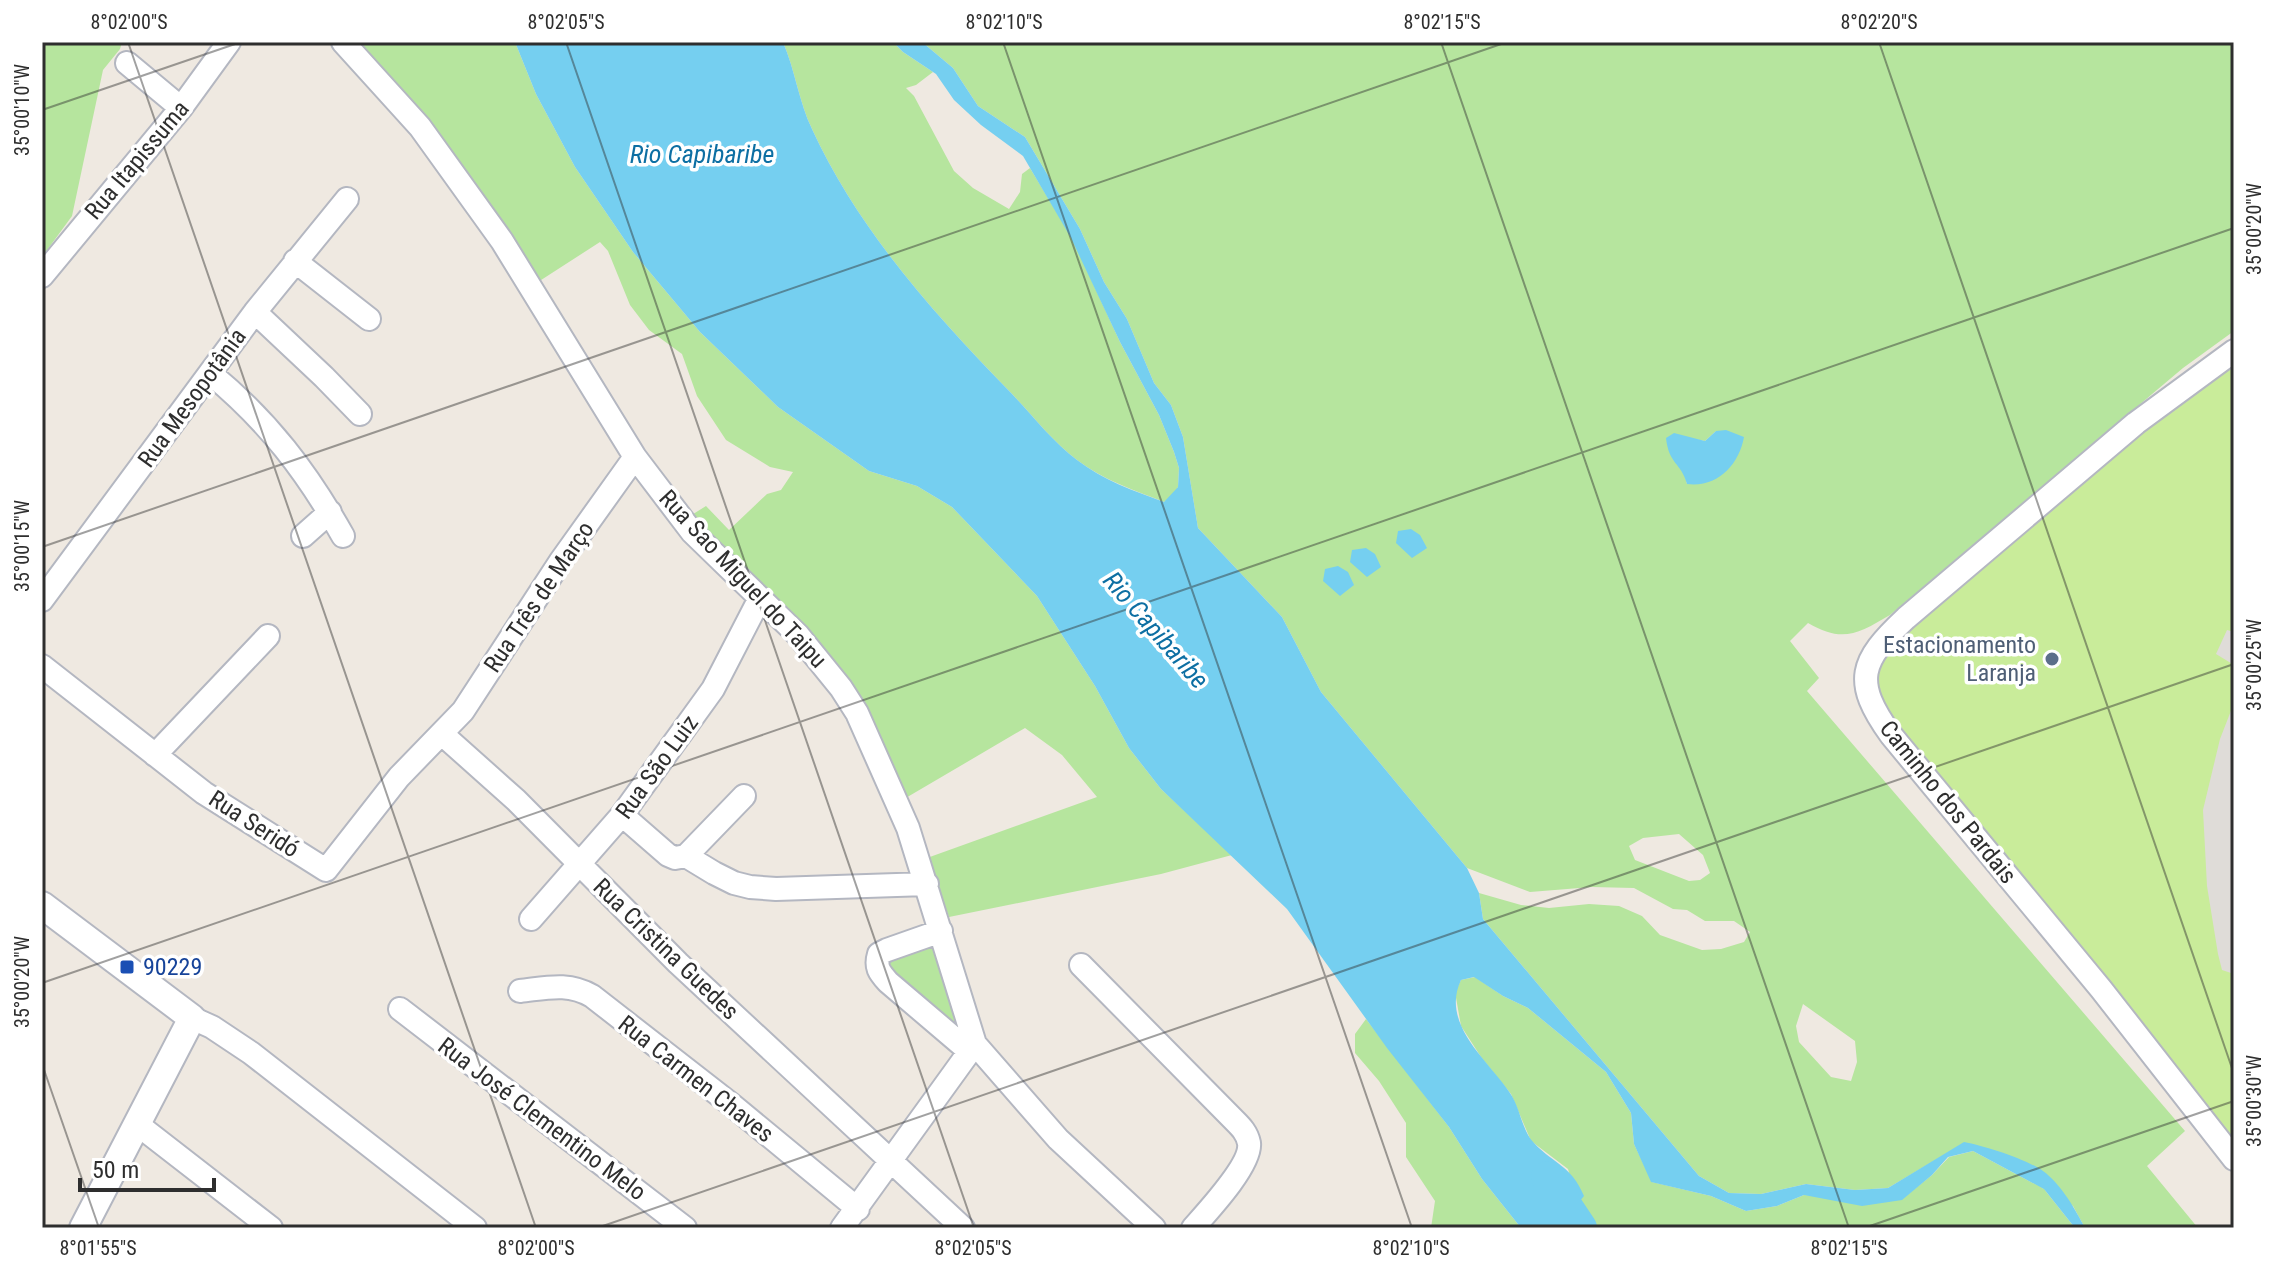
<svg xmlns="http://www.w3.org/2000/svg" width="2276" height="1270" font-family="'Roboto Condensed',sans-serif">
	<style>
		.green { fill: #b6e59e; fill-rule: evenodd }
		.pitch { fill: #c9ec9a }
		.plaza { fill: #dfdcd8 }
		.water { fill: #75cff0 }
		.lines { fill: none; stroke-linecap: round; stroke-linejoin: round }
		.river { stroke: #75cff0; stroke-width: 32 }
		.minor-casing { stroke: #b4b7c1; stroke-width: 26 }
		.tertiary-casing { stroke: #b4b7c1; stroke-width: 30 }
		.minor { stroke: #fff; stroke-width: 22 }
		.tertiary { stroke: #fff; stroke-width: 26 }
		.ticks { fill: none; stroke: #2e2e2e; stroke-width: 2; stroke-opacity: 0.45 }
		.service-dot { fill: #5c6f8a; stroke: #fff; stroke-width: 3 }
		.transit-dot { fill: #1a4fb4; stroke: #fff; stroke-width: 3 }
		.labels { text-anchor: middle; dominant-baseline: central; stroke-width: 7; stroke-linejoin: round; paint-order: stroke }
		.street-label { font-size: 24px; fill: #2e2e2e; stroke: #fff }
		.service-label { font-size: 24px; fill: #4e5e75; stroke: #fff; text-anchor: end }
		.transit-label { font-size: 24px; fill: #164399; stroke: #fff; text-anchor: start }
		.water-label { font-size: 26px; font-style: italic; fill: #0d6fa3; stroke: #fff }
		.neatline { fill: none; stroke: #2e2e2e; stroke-width: 3 }
		.ticks-label { font-size: 20px; text-anchor: middle; fill: #2e2e2e }
	</style>
	<rect width="100%" height="100%" fill="#efe9e1"/>
	<path class="green" d="M42,42H122L120,49L103,70L72,216L42,257Z
		M355,42H515L536,94L575,167L633,252L700,332L778,407L869,471L917,486L952,507L1037,596L1095,686L1129,748L1161,789L1232,855L1161,874L949,917L927,858L1097,797L1062,755L1025,728L904,799L890,765L690,516L706,506L729,530L767,494L781,490L793,472L770,467L726,440L697,396L682,354L649,330L630,305L608,251L600,242L538,282L504,226L442,138Z
		M783,42H893L903,52L933,72L916,85L906,88L914,96L954,171L973,188L1009,209L1020,192L1022,174L1030,168L1072,238L1120,342L1159,415L1174,452L1179,468L1178,487L1172,497L1164,502C1134,490 1103,480 1077,460C1053,442 1033,416 1013,395C935,315 859,231 812,129C799,102 795,70 783,42Z
		M922,42H2234V331L2183,368L1890,615C1858,634 1842,643 1808,623L1790,641L1819,678L1807,691L2185,1131L2147,1166L2198,1228H2085L2073,1206L1964,1143L1888,1188L1855,1190L1806,1184L1761,1194L1729,1193L1699,1176L1483,919L1479,893L1521,905L1549,908L1589,904L1619,906L1642,916L1660,935L1702,950L1721,949L1744,942L1750,932L1734,921H1705L1687,910L1673,909L1634,888L1592,887L1530,892L1467,868L1321,692L1282,617L1198,528L1183,437L1171,405L1154,383L1127,319L1104,282L1080,229L1025,137L978,106L953,68ZM1716,431L1687,484L1684,472L1689,438L1705,441ZM1679,834L1703,855L1710,873L1700,880L1689,881L1635,860L1629,846L1643,838ZM1803,1004L1855,1041L1857,1062L1851,1081L1831,1077L1799,1042L1796,1026Z
		M933,941L968,1040L893,975L888,964L890,958Z
		M1475,977L1503,996L1528,1008L1606,1072L1631,1113L1634,1144L1652,1182L1711,1196L1746,1211L1777,1206L1804,1195L1902,1199L1932,1175L1949,1157L1973,1151L2044,1189L2075,1228H1576L1570,1213L1578,1204L1568,1169L1531,1141L1511,1094L1481,1057L1461,1026L1455,992L1461,980Z
		M1366,1019L1449,1127L1482,1179L1521,1228H1431L1435,1201L1406,1157V1123L1379,1081L1355,1053V1034Z"/>
	<path class="pitch" d="M2234,351V1157L1891,735L1870,659Z"/>
	<path class="plaza" d="M2227,630L2234,632V665L2216,654Z
		M2234,703V974L2222,970L2218,954L2207,886L2203,810L2220,739Z"/>
	<path class="water" d="M515,42H783C795,70 799,102 812,129C859,231 935,315 1013,395C1033,416 1053,442 1077,460C1103,480 1134,491 1164,502L1178,487L1179,468L1174,452L1159,415L1120,342L1071,238L1023,156L981,125L954,100L936,74L903,52L893,42H922L953,68L978,106L1025,137L1080,229L1104,282L1127,319L1154,383L1171,405L1183,437L1198,528L1282,617L1321,692L1467,868L1479,893L1483,919L1699,1176L1729,1193L1761,1194L1806,1184L1855,1190L1888,1188L1964,1142C1985,1146 2026,1159 2043,1171C2061,1184 2075,1209 2085,1228H2075L2044,1189L1973,1151L1948,1157L1932,1175L1902,1200L1862,1206L1804,1195L1777,1206L1746,1211L1711,1196L1651,1182L1634,1144L1631,1113L1606,1072L1528,1008L1503,996L1474,977L1461,980C1440,1024 1488,1060 1510,1093C1520,1107 1522,1131 1534,1143C1555,1165 1571,1165 1584,1196L1570,1213L1576,1228H1521L1482,1179L1449,1127L1387,1048L1287,909L1161,789L1129,748L1095,686L1037,596L952,507L917,486L869,471L778,407L700,332L633,252L575,167L536,94Z
		M1726,430L1744,437C1739,465 1717,488 1687,484C1681,462 1669,465 1666,438L1674,433L1705,441L1716,431Z
		M1411,529L1420,535L1427,548L1412,558L1396,543L1398,531Z
		M1366,548L1375,554L1381,567L1367,577L1350,562L1352,550Z
		M1338,566L1348,572L1354,585L1340,596L1323,581L1325,569Z"/>
	<g class="lines">
		<path class="river" d="M1547,1177L1581,1228"/>
		<defs>
			<path id="minor" d="M343,42L420,127L502,241L635,457L692,532L798,635L841,688L857,713L908,828L975,1044L1058,1139L1154,1228
				M127,63L181,108
				M295,261L369,319
				M42,276L181,108L229,42
				M255,312L324,377L360,414
				M2234,351L2136,423L1906,618C1860,661 1852,681 1891,735L2101,989L2234,1159
				M211,374C268,421 307,472 343,536
				M303,536L330,512
				M42,600L255,312L347,199
				M42,666L204,793L326,870L399,777L463,711L560,562L635,457
				M442,734L516,800L678,963L963,1228
				M155,755L268,636
				M622,815L668,855L675,858L686,856L714,873L734,883L750,887L776,889L927,884
				M686,856L744,796
				M531,919L622,815L713,689L760,598
				M941,931L887,950L879,954C875,967 879,972 888,982L969,1051
				M1081,965L1235,1121C1241,1127 1247,1133 1249,1143C1252,1164 1208,1211 1193,1228
				M520,991C547,988 568,982 592,996L732,1105L858,1209
				M400,1009L685,1228
				M192,1018L212,1027L251,1053L475,1228
				M137,1124L271,1228
				M842,1228L975,1044"/>
			<path id="tertiary" d="M42,905L192,1018L83,1228"/>
		</defs>
		<use href="#minor" class="minor-casing"/>
		<use href="#tertiary" class="tertiary-casing"/>
		<use href="#minor" class="minor"/>
		<use href="#tertiary" class="tertiary"/>
	</g>
	<path class="ticks" d="M128,42L536,1228M566,42L974,1228M1003,42L1412,1228M1441,42L1849,1228M1879,42L2234,1074M42,110L241,42M42,547L1507,42M42,983L2234,228M42,1064L99,1228M597,1228L2234,664M1864,1228L2234,1101"/>
	<circle class="service-dot" cx="2052" cy="659" r="8"/>
	<rect class="transit-dot" x="119" y="959" width="16" height="16" rx="4"/>
	<g class="labels">
		<g class="street-label">
			<text transform="translate(137 160) rotate(-50)">Rua Itapissuma</text>
			<text transform="translate(192 398) rotate(-54)">Rua Mesopotânia</text>
			<text transform="translate(743 579) rotate(47)">Rua Sao Miguel do Taipu</text>
			<text transform="translate(539 597) rotate(-56)">Rua Três de Março</text>
			<text transform="translate(657 767) rotate(-54)">Rua São Luiz</text>
			<text transform="translate(1948 802) rotate(51)">Caminho dos Pardais</text>
			<text transform="translate(254 824) rotate(33)">Rua Seridó</text>
			<text transform="translate(666 949) rotate(44)">Rua Cristina Guedes</text>
			<text transform="translate(696 1079) rotate(38)">Rua Carmen Chaves</text>
			<text transform="translate(542 1119) rotate(37)">Rua José Clementino Melo</text>
		</g>
		<g class="service-label">
			<text x="2036" y="645">Estacionamento<tspan x="2036" dy="28">Laranja</tspan></text>
		</g>
		<g class="transit-label">
			<text x="143" y="967">90229</text>
		</g>
		<g class="water-label">
			<text x="702" y="154">Rio Capibaribe</text>
			<text transform="translate(1156 630) rotate(49)">Rio Capibaribe</text>
		</g>
	</g>
	<rect width="2276" height="1270" fill="none" stroke="#ffffff" stroke-width="88"/>
	<path d="M80 1178v12h134v-12" fill="none" stroke="#2e2e2e" stroke-width="4"/>
	<text x="92" y="1178" font-size="24" fill="#2e2e2e" stroke="#ffffff" stroke-width="6" paint-order="stroke">50 m</text>
	<rect x="44" y="44" width="2188" height="1182" class="neatline"/>
	<g class="ticks-label">
		<text x="129" y="29">8°02'00"S</text>
		<text x="566" y="29">8°02'05"S</text>
		<text x="1004" y="29">8°02'10"S</text>
		<text x="1442" y="29">8°02'15"S</text>
		<text x="1879" y="29">8°02'20"S</text>
		<text transform="translate(22 110) rotate(-90)" y="7">35°00'10"W</text>
		<text transform="translate(2254 229) rotate(-90)" y="7">35°00'20"W</text>
		<text transform="translate(22 546) rotate(-90)" y="7">35°00'15"W</text>
		<text transform="translate(2254 665) rotate(-90)" y="7">35°00'25"W</text>
		<text transform="translate(22 982) rotate(-90)" y="7">35°00'20"W</text>
		<text transform="translate(2254 1101) rotate(-90)" y="7">35°00'30"W</text>
		<text x="98" y="1255">8°01'55"S</text>
		<text x="536" y="1255">8°02'00"S</text>
		<text x="973" y="1255">8°02'05"S</text>
		<text x="1411" y="1255">8°02'10"S</text>
		<text x="1849" y="1255">8°02'15"S</text>
	</g>
</svg>
